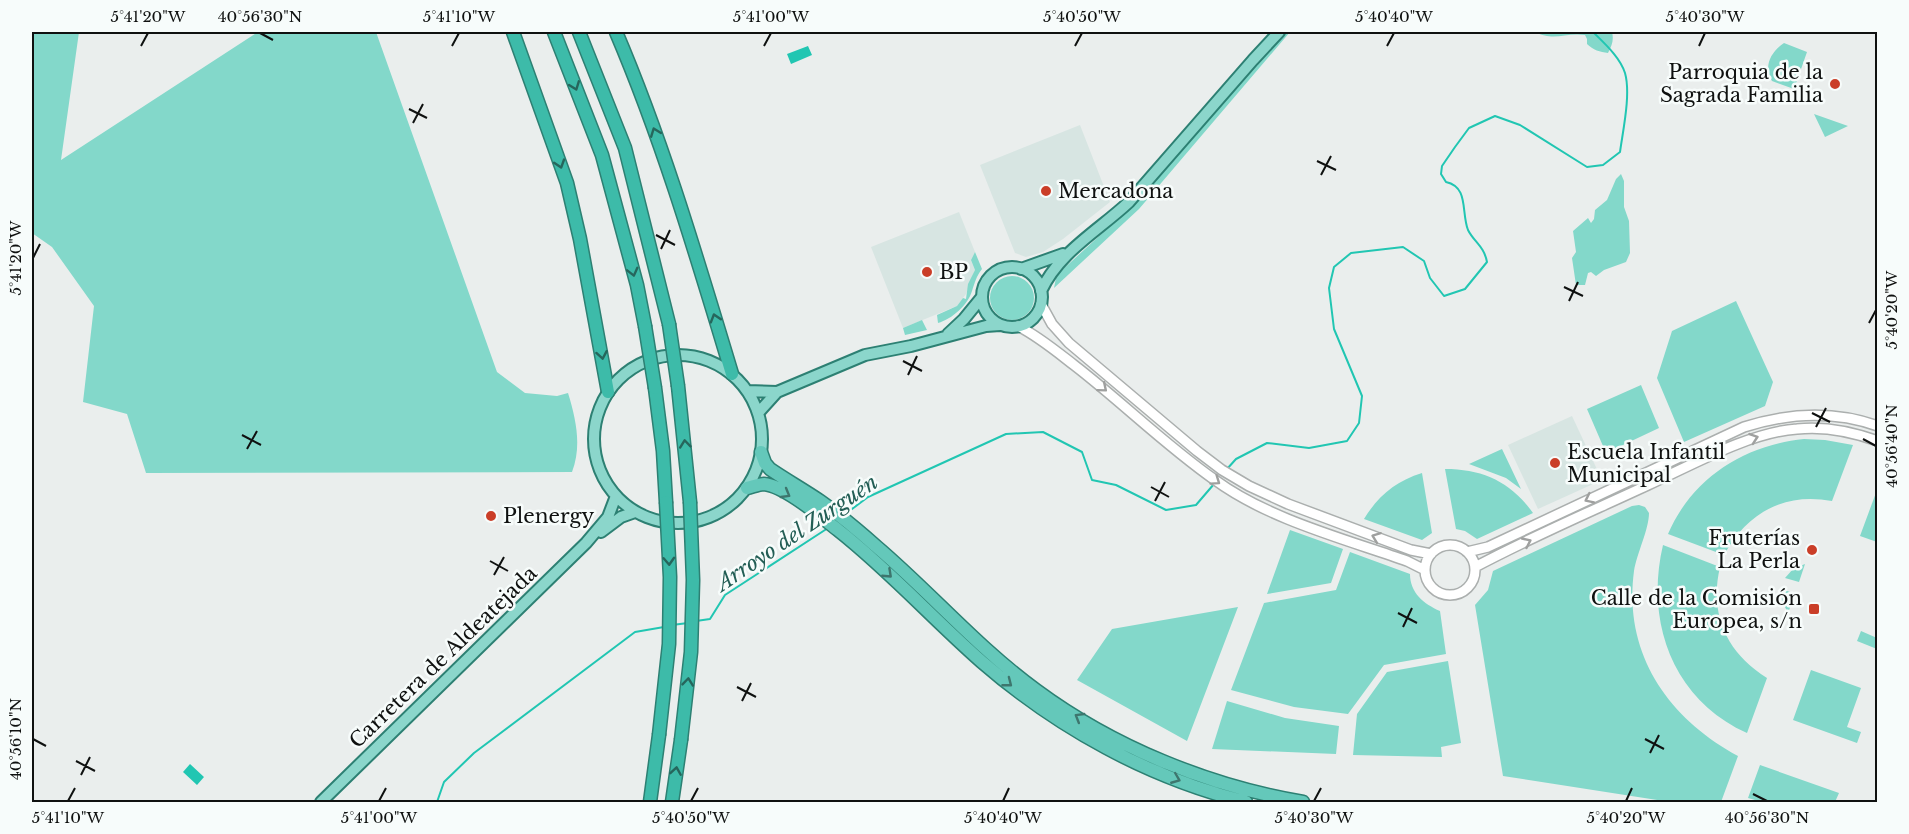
<svg xmlns="http://www.w3.org/2000/svg" width="1909" height="834" font-family="'Libre Baskerville',serif">
	<style>
		.built { fill: #d7e5e2 }
		.green { fill: #83d8ca }
		.water { fill: #21c6b2 }
		.lines { fill: none; stroke-linecap: round; stroke-linejoin: round }
		.stream { stroke: #21c6b2; stroke-width: 2 }
		.secondary-casing { stroke: #abafae; stroke-width: 12 }
		.primary-casing { stroke: #2d8073; stroke-width: 14 }
		.trunk-casing { stroke: #2d8073; stroke-width: 15 }
		.motorway-casing { stroke: #2d8073; stroke-width: 15 }
		.secondary { stroke: #fff; stroke-width: 9 }
		.primary { stroke: #8bd6cb; stroke-width: 10 }
		.trunk { stroke: #64c8ba; stroke-width: 12 }
		.motorway { stroke: #3dbba9; stroke-width: 12 }
		.motorway-bridge-casing { stroke: #2d8073; stroke-width: 15; stroke-linecap: butt }
		.motorway-bridge { stroke: #3dbba9; stroke-width: 12 }
		.oneway { stroke: #26665c }
		.oneway2 { stroke: #9fa09f }
		.oneway3 { stroke: #3e766e }
		.ticks { fill: none; stroke: #0f1110; stroke-width: 2 }
		.poi-dot { fill: #ca3e28; stroke: #f7fcfb; stroke-width: 2 }
		.labels { text-anchor: middle; dominant-baseline: central; stroke-width: 5; stroke-linejoin: round; paint-order: stroke }
		.poi-label { font-size: 20px; fill: #0f1110; stroke: #f7fcfb; text-anchor: start }
		.street-label { font-size: 20px; fill: #0f1110; stroke: #f7fcfb }
		.water-label { font-size: 21px; font-style: italic; fill: #235e55; stroke: #f7fcfb }
		.neatline { fill: none; stroke: #0f1110; stroke-width: 2 }
		.ticks-label { font-size: 15px; text-anchor: middle; fill: #0f1110 }
	</style>
	<rect width="100%" height="100%" fill="#eaeeed"/>
	<path class="built" d="M1080,125L1110,202L1063,239L1043,252L1026,257L1015,253L980,165Z
		M959,212L975,252L971,260L975,270L966,294L957,306L903,328L871,247Z
		M1572,416L1602,480L1538,509L1508,445Z"/>
	<path class="green" d="M32,32H79L61,160L258,32H376L497,372L525,393L557,396L568,393C576,419 582,446 572,472L146,473L127,414L83,402L94,306L52,247L32,233Z
		M1283,32H1290L1139,209L1054,288L1056,278L1060,272L1135,203Z
		M1535,32H1612C1614,40 1612,45 1608,53C1600,52 1593,50 1587,44V39L1585,35C1565,32 1555,42 1535,32Z
		M1784,43L1807,52L1794,89L1772,81C1763,66 1771,52 1784,43Z
		M1814,114L1848,126L1825,137Z
		M1621,174L1624,181V207L1629,221L1630,253L1626,262L1604,270L1596,276L1591,272L1588,273L1585,285H1576L1572,258L1576,252L1573,231L1588,218L1591,223L1594,219L1595,210L1607,200L1616,179Z
		M975,252L982,269C976,277 975,282 972,291C968,305 952,319 938,323L937,315L957,306L963,298L966,299L968,284L975,270L971,260Z
		M990 298a22 22 0 1 1 44 0a22 22 0 1 1-44 0Z
		M1736,301L1773,382L1765,406L1684,442L1657,378L1672,331Z
		M922,320L927,330L905,335L903,328Z
		M1641,385L1659,428L1606,453L1587,409Z
		M1804,439L1825,440L1853,445L1832,501C1784,492 1747,513 1724,555L1668,534C1692,478 1744,445 1804,439Z
		M1502,449L1521,489L1506,478L1469,464Z
		M1445,469C1483,469 1511,482 1533,513L1477,539L1465,531L1456,529Z
		M1422,473L1432,533L1422,540L1364,519C1378,496 1396,481 1422,473Z
		M1877,490L1878,542H1877L1860,536Z
		M1639,505L1645,507L1649,513C1649,529 1637,553 1634,571C1623,654 1668,718 1738,756L1721,802H1670L1503,776L1475,605L1488,590L1493,571L1632,506Z
		M1290,530L1343,549L1331,583L1267,594Z
		M1663,545L1720,567C1709,614 1726,652 1767,678L1747,733C1672,699 1645,621 1663,545Z
		M1350,552L1410,574C1410,593 1424,604 1440,611L1446,654L1384,665L1348,714L1294,707L1231,690L1264,603L1336,590Z
		M1805,564L1799,582L1785,578L1793,569Z
		M1782,589L1795,594L1788,613L1782,601Z
		M1238,607L1187,741L1077,680L1112,629Z
		M1861,631L1877,638V649L1857,641Z
		M1448,661L1461,743L1441,747L1442,757L1353,755L1357,714L1387,672Z
		M1811,670L1861,688L1847,727L1861,732L1857,743L1793,720Z
		M1227,701L1285,718L1339,726L1336,754L1212,749Z
		M1760,765L1839,793L1835,802H1762L1748,798Z"/>
	<path class="water" d="M808,46L812,55L791,64L787,54Z
		M190,764L204,777L197,785L183,772Z"/>
	<g class="lines">
		<path class="stream" d="M1227,469L1236,459L1267,443L1309,448L1347,441L1359,423L1362,396L1334,329L1329,288L1334,267L1351,253L1403,247L1424,261L1430,278L1444,296L1465,289L1487,262C1484,246 1474,242 1468,230C1461,212 1469,187 1446,182L1441,174L1442,166L1455,147L1469,128L1495,116L1520,125L1587,167L1603,165L1620,152C1623,130 1631,94 1625,73C1620,57 1604,43 1593,32
			M844,515L868,497L1006,434L1043,432L1082,452L1092,480L1116,485L1166,510L1196,505L1214,484
			M696,621L710,619L725,595L828,528
			M672,625L688,623
			M437,802L444,782L474,753L635,632L664,627"/>
		<defs>
			<path id="secondary" d="M1041,304L1052,324L1069,343L1197,451L1222,470L1249,486L1288,504L1411,550L1431,554
				M1018,326C1038,336 1056,351 1074,365C1122,402 1165,445 1215,480C1268,519 1345,539 1407,561L1425,570
				M1425 570a25 25 0 1 1 50 0a25 25 0 1 1-50 0Z
				M1467,552L1488,547L1744,427C1788,413 1833,410 1878,426
				M1475,567C1531,537 1590,512 1648,485C1692,465 1750,432 1797,429C1824,426 1853,432 1878,441"/>
			<path id="primary" d="M982 297a30 30 0 1 1 60 0a30 30 0 1 1-60 0Z
				M1021,269L1063,254
				M1041,291C1059,252 1098,231 1129,202L1253,60L1279,32
				M948,334L964,319L982,297
				M594 439a84 84 0 1 1 168 0a84 84 0 1 1-168 0Z
				M747,391L777,392L865,355L911,346L986,326L1000,325
				M758,413L777,392
				M601,532L621,517L635,512
				M321,802L586,543L608,517L616,496"/>
			<path id="trunk" d="M761,452L765,463L770,469C786,480 804,490 820,501C840,515 859,531 877,547C931,593 978,648 1036,690C1113,747 1209,786 1303,802
				M747,488C752,487 759,484 764,484C785,486 821,517 838,530C889,570 933,619 982,662C1058,728 1149,778 1246,802"/>
			<path id="motorway" d="M513,32L567,183L580,239L608,392
				M554,32L602,155L637,285L645,326
				M579,32L625,148L669,324
				M616,32C663,142 697,258 732,374
				M678,386L690,502
				M655,388L663,451L666,502
				M650,802L659,735
				M672,802L681,740"/>
		</defs>
		<use href="#secondary" class="secondary-casing"/>
		<use href="#primary" class="primary-casing"/>
		<use href="#trunk" class="trunk-casing"/>
		<use href="#motorway" class="motorway-casing"/>
		<use href="#secondary" class="secondary"/>
		<use href="#primary" class="primary"/>
		<use href="#trunk" class="trunk"/>
		<use href="#motorway" class="motorway"/>
		<defs>
			<path id="motorway-bridge" d="M669,324L678,386
				M645,326L655,388
				M659,735L669,644L670,577L666,502
				M681,740L691,652L693,580L690,502"/>
		</defs>
		<use href="#motorway-bridge" class="motorway-bridge-casing"/>
		<use href="#motorway-bridge" class="motorway-bridge"/>
	</g>
	<defs><path id="oneway-chevron" d="M-2-3.5L2.5 0L-2 3.5" fill="none" stroke-width="1.6" stroke-linecap="round" stroke-linejoin="round" transform="scale(1.5)"/></defs>
	<g class="oneway">
		<use href="#oneway-chevron" transform="translate(575 86) rotate(69)"/>
		<use href="#oneway-chevron" transform="translate(655 132) rotate(-111)"/>
		<use href="#oneway-chevron" transform="translate(560 164) rotate(72)"/>
		<use href="#oneway-chevron" transform="translate(633 272) rotate(76)"/>
		<use href="#oneway-chevron" transform="translate(715 318) rotate(-107)"/>
		<use href="#oneway-chevron" transform="translate(602 355) rotate(80)"/>
		<use href="#oneway-chevron" transform="translate(685 444) rotate(-96)"/>
		<use href="#oneway-chevron" transform="translate(669 561) rotate(87)"/>
		<use href="#oneway-chevron" transform="translate(688 682) rotate(-84)"/>
		<use href="#oneway-chevron" transform="translate(676 771) rotate(-81)"/>
	</g>
	<g class="oneway2">
		<use href="#oneway-chevron" transform="translate(1103 388) rotate(40)"/>
		<use href="#oneway-chevron" transform="translate(1754 438) rotate(-19)"/>
		<use href="#oneway-chevron" transform="translate(1216 481) rotate(35)"/>
		<use href="#oneway-chevron" transform="translate(1589 499) rotate(154)"/>
		<use href="#oneway-chevron" transform="translate(1376 537) rotate(-159)"/>
		<use href="#oneway-chevron" transform="translate(1527 542) rotate(-25)"/>
	</g>
	<g class="oneway3">
		<use href="#oneway-chevron" transform="translate(786 494) rotate(30)"/>
		<use href="#oneway-chevron" transform="translate(888 574) rotate(43)"/>
		<use href="#oneway-chevron" transform="translate(1008 683) rotate(38)"/>
		<use href="#oneway-chevron" transform="translate(1079 717) rotate(-149)"/>
		<use href="#oneway-chevron" transform="translate(1176 779) rotate(22)"/>
	</g>
	<path class="ticks" d="M260,33L273,40M141,46L148,33M452,46L459,33M764,46L771,33M1075,46L1082,33M1387,46L1394,33M1699,46L1705,33M409,109L427,118M413,123L423,104M1317,161L1336,170M1321,175L1331,156M656,235L675,245M661,249L670,230M33,258L40,244M1564,287L1583,296M1569,301L1578,282M1869,323L1876,310M903,361L922,371M908,375L917,356M1812,413L1830,422M1816,427L1826,408M242,435L261,445M1863,439L1876,446M247,449L257,431M1151,487L1169,497M1155,501L1165,482M490,561L508,571M494,575L504,557M1398,613L1417,623M1403,627L1412,608M737,687L756,697M742,701L751,683M33,739L46,746M1645,739L1664,749M1650,753L1659,735M76,761L95,771M81,775L90,757M1753,794L1767,801M68,801L75,788M379,801L386,788M691,801L698,788M1003,801L1009,788M1314,801L1321,788M1626,801L1632,788"/>
	<g class="poi-dot">
		<circle cx="1835" cy="84" r="6"/>
		<circle cx="1046" cy="191" r="6"/>
		<circle cx="927" cy="272" r="6"/>
		<circle cx="1555" cy="463" r="6"/>
		<circle cx="491" cy="516" r="6"/>
		<circle cx="1812" cy="550" r="6"/>
		<rect x="1808" y="603" width="12" height="12" rx="3"/>
	</g>
	<g class="labels">
		<g class="poi-label">
			<text x="1823" y="72" text-anchor="end">Parroquia de la<tspan x="1823" dy="23">Sagrada Familia</tspan></text>
			<text x="1058" y="191">Mercadona</text>
			<text x="939" y="272">BP</text>
			<text x="1567" y="452">Escuela Infantil<tspan x="1567" dy="23">Municipal</tspan></text>
			<text x="503" y="516">Plenergy</text>
			<text x="1800" y="538" text-anchor="end">Fruterías<tspan x="1800" dy="23">La Perla</tspan></text>
			<text x="1802" y="598" text-anchor="end">Calle de la Comisión<tspan x="1802" dy="23">Europea, s/n</tspan></text>
		</g>
		<g class="street-label">
			<text transform="translate(443 657) rotate(-44)">Carretera de Aldeatejada</text>
		</g>
		<g class="water-label">
			<text transform="translate(797 533) rotate(-34)">Arroyo del Zurguén</text>
		</g>
	</g>
	<rect width="1909" height="834" fill="none" stroke="#f7fcfb" stroke-width="66"/>
	<rect x="33" y="33" width="1843" height="768" class="neatline"/>
	<g class="ticks-label">
		<text x="148" y="22">5°41'20"W</text>
		<text x="260" y="22">40°56'30"N</text>
		<text x="459" y="22">5°41'10"W</text>
		<text x="771" y="22">5°41'00"W</text>
		<text x="1082" y="22">5°40'50"W</text>
		<text x="1394" y="22">5°40'40"W</text>
		<text x="1705" y="22">5°40'30"W</text>
		<text transform="translate(16 258) rotate(-90)" y="5">5°41'20"W</text>
		<text transform="translate(1892 310) rotate(-90)" y="5">5°40'20"W</text>
		<text transform="translate(1892 446) rotate(-90)" y="5">40°56'40"N</text>
		<text transform="translate(16 739) rotate(-90)" y="5">40°56'10"N</text>
		<text x="68" y="823">5°41'10"W</text>
		<text x="379" y="823">5°41'00"W</text>
		<text x="691" y="823">5°40'50"W</text>
		<text x="1003" y="823">5°40'40"W</text>
		<text x="1314" y="823">5°40'30"W</text>
		<text x="1626" y="823">5°40'20"W</text>
		<text x="1767" y="823">40°56'30"N</text>
	</g>
</svg>
